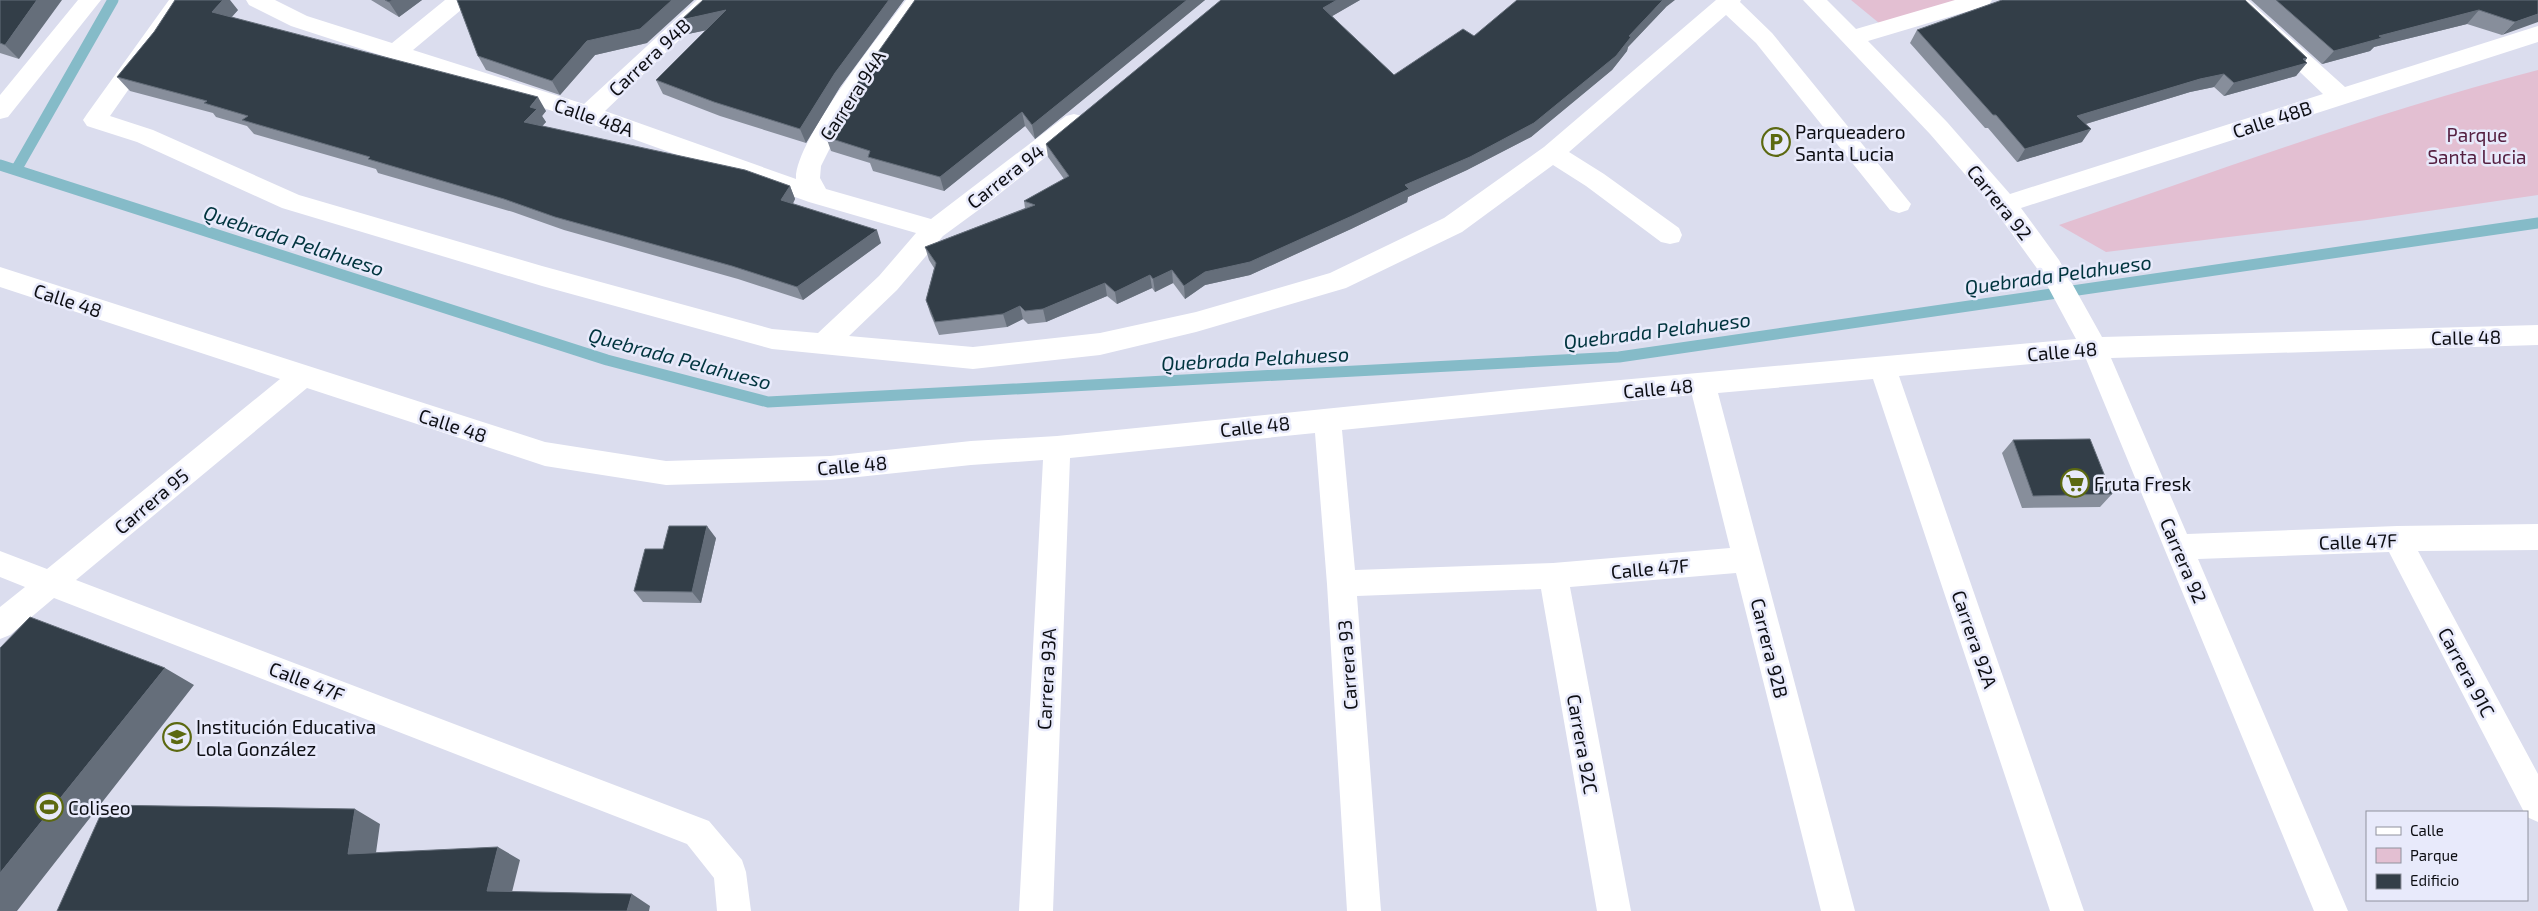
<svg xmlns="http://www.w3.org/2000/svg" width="2538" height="911" font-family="'Exo 2',sans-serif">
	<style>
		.green { fill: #e3bfd2 }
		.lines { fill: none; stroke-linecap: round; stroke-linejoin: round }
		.stream { stroke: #85bbc8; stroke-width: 11 }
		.minor { fill: #fff; fill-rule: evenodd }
		.wall { fill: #878e9b }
		.shaded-wall { fill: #656e7a }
		.building { fill: #333e48; stroke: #656e7a }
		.labels { text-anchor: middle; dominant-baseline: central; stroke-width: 5; stroke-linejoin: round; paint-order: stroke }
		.street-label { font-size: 19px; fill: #0d0e13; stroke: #e8eafb }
		.poi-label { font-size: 19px; fill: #0d0e13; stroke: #e8eafb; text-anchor: start }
		.park-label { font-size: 19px; fill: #552041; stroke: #e8eafb }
		.water-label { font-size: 20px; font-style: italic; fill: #00343e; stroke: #e8eafb }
	</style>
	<rect width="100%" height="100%" fill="#dbddee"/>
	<path class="green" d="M1851,0H1959L1879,23Z
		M2538,70V195L2367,220L2106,252L2059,225C2218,171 2375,112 2538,70Z"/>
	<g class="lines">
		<path class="stream" d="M0,165L607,360L768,402L1619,357L2538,223
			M16,170L113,0"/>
		<path class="minor" d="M78,0H101L8,117L0,119V95Z
			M169,0H191L110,116L153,130L299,195L542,266L772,329L818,333L879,276L916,233L809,202L580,120L291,26L249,5L246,0H275L307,16L392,43L445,0H470L467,5L413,50L584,104L697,0H721L605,111L796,179C794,142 882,32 906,0H929L874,75L841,126L821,166L820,178L826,189L931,219L1066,116L1074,114L1082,116L1086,122L1082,128L988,203L943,236L897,290L849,336L973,347L1100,333L1196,312L1330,273L1444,218L1544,147L1716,0H1741L1740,2L1772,33L1911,204L1908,210L1899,213L1890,210L1756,43L1726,15L1569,152L1604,174L1679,228L1682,235L1679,242L1670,244L1661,242L1586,186L1553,165L1462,232L1346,288L1196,332L1100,355L973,369L772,349L542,286L282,208L137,142L87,126L83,120L87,114Z
			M1803,0H1827L1856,29L1955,0H1992L1989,5L1868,41L1947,122L2010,194L2323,94L2224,0H2248L2345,87L2538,26V42L2021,208L2059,260L2102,337L2538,325V345L2111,358L2187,534L2397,526L2538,524V550L2418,551L2538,774V822L2527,817V812H2524L2389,552L2198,559L2348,911H2314L2086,359L1899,376L2084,911H2050L1873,379L1718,393L1855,911H1821L1736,573L1570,587L1631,911H1597L1541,589L1357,596L1381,911H1347L1327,584L1315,433L1070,458L1053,911H1019L1043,460L971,465L830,480L666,485L545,466L307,388L76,580L709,821L742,860L746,872L751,911H717L714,878L687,844L54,598L10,635L0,639V607L25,587L0,577V551L47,569L280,379L0,287V267L545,442L666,461L830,456L971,441L1057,436L1520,389L2076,339L2041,274L1989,202L1930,134ZM1692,395L1730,548L1553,563L1355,570L1342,430Z"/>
	</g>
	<path class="wall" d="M0,0L19,59L0,53Z
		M371,0H422L399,17Z
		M703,0H904L840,87L806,143L720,116L663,94L656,80L706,30L688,34Z
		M915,0H1205L1035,139L1025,126L944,191L873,171L870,163L831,151L826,137Z
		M1221,0H1360L1332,16L1394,75L1474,36L1666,7L1628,47L1627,51L1612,70L1531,137L1467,170L1408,197L1407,202L1351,229L1250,275L1205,285L1185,299L1173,283L1155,292L1152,288L1117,304L1107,296L1046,322L1028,324L1023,319L1007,327L939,335L930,313L926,300L934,268L929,260L925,247L1025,208L1024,201L1064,179L1048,157L1046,144Z
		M2251,0H2538L2502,35L2467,24L2374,47L2370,51L2322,64Z
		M238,10L232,17L546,111L542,116L546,122L542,126L790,186L795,199L793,204L881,243L803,300L738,279L564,230L513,212L378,173L376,169L254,134L247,126L216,117L213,113L130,91L117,77L154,32Z
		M1917,30L2307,58L2296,76L2224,96L2214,87L2190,92L2086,124L2082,142L2017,162L1988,128H1985L1910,43Z
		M647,43L595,55L560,95L486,70L478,56Z
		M2013,440L2112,494L2100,507L2022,508L2002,453Z
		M716,538L701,603L643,602L634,591L663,549Z"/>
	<path class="shaded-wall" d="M37,0H62L19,59L5,45Z
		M223,0H230L238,10L223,26L212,12Z
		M393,0H422L399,17L389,2Z
		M672,0H694L647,43L595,55L560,95L552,81L587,41Z
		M889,0H904L840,87L806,143L800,129L835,73Z
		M1187,0H1205L1035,139L1032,125Z
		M1337,0H1360L1322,22L1323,8Z
		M1663,0H1675L1666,7L1628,47L1627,51L1612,70L1531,137L1467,170L1408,197L1407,202L1351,229L1250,275L1205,285L1185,299L1184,286L1205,272L1405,185L1629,36Z
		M726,10L732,25L688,34L681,20Z
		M2479,10L2467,24L2374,47L2370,51L2322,64L2334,51L2379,36Z
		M2538,14V22L2502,35L2515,22Z
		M2307,58L2303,64L2307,63L2296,76L2224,96L2234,83Z
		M2224,74L2214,87L2190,92L2069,129L2077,116L2200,79Z
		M538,97L546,111L542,116L546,122L533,136L524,122L530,107Z
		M1022,112L1025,126L944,191L940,177Z
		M2091,129L2082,142L2017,162L2025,149Z
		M790,186L795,199L787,214L781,200Z
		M877,230L881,243L803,300L797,287Z
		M1172,270L1173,283L1155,292L1153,279Z
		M1150,275L1152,288L1117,304L1115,292Z
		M1105,283L1107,296L1046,322L1043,309Z
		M1020,306L1023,319L1007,327L1003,314Z
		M707,526L716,538L701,603L692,592Z
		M165,668L194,685L17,911H0V873Z
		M355,809L380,824L374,867L348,854Z
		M498,847L520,860L509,904L487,891Z
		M632,894L650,906L649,911H627Z"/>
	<path class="building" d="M0,0H37L5,45L0,43Z
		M175,0H223L212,12L538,97L530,107L537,109L524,122L745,170L790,186L781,200L877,230L797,287L732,266L555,217L504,199L368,159L370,157L242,120L248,116L204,103L207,101L117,77L154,32Z
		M385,0H393L389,2Z
		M457,0H672L640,29L587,41L552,81L478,56Z
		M703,0H889L835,73L800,129L714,102L656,80L726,10L681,20Z
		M915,0H1187L1032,125L1022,112L940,177L868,157L870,151L826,137L838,113L871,62Z
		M1221,0H1337L1323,8L1394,75L1463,29L1474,36L1517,0H1663L1629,36L1631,37L1616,56L1534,123L1470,157L1405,185L1409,189L1352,216L1250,262L1205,272L1184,286L1172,270L1153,279L1150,275L1115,292L1105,283L1043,309L1025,311L1020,306L1003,314L935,322L926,300L936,263L925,247L1035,205L1024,201L1069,176L1046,144Z
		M2002,0H2245L2307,58L2303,59L2307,63L2234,83L2224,74L2200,79L2077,116L2091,129L2025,149L1996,115H1993L1917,30Z
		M2276,0H2538V14L2515,22L2479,10L2379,36L2382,38L2334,51Z
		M2090,439L2112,494L2033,496L2013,440Z
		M669,526H707L692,592L634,591L645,549H663Z
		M30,617L165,668L0,873V648Z
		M105,805L355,809L348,854L498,847L487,891L632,894L627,911H57Z"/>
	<defs>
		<symbol id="parking-ring" viewBox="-11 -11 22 22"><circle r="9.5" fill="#e8eafb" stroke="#5c6911" stroke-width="1.5"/><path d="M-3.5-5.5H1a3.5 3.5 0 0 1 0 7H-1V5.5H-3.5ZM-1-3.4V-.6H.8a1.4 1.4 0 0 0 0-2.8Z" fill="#5c6911"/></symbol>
		<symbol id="supermarket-ring" viewBox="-11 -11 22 22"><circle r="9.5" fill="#e8eafb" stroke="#5c6911" stroke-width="1.5"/><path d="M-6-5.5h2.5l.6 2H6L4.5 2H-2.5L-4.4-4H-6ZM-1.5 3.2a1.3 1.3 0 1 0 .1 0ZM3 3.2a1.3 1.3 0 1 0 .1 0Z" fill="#5c6911"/></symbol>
		<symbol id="university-ring" viewBox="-11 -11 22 22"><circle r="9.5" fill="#e8eafb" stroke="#5c6911" stroke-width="1.5"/><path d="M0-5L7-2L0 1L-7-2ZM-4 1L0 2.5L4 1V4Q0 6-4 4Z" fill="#5c6911"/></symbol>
		<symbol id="stadium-ring" viewBox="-11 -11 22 22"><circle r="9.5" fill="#e8eafb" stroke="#5c6911" stroke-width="1.5"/><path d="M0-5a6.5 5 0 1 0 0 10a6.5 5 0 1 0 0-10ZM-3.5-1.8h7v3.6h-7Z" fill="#5c6911"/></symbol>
	</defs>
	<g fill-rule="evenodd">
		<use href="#parking-ring" x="1760" y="126" width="32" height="32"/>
		<use href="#supermarket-ring" x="2059" y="467" width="32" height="32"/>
		<use href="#university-ring" x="161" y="721" width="32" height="32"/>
		<use href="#stadium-ring" x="33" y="791" width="32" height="32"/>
	</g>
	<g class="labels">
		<g class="street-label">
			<text transform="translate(649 57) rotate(-43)">Carrera 94B</text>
			<text transform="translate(852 95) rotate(-57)">Carrera 94A</text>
			<text transform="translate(594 117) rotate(19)">Calle 48A</text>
			<text transform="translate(2272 119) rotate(-18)">Calle 48B</text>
			<text transform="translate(1005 176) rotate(-38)">Carrera 94</text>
			<text transform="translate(2000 202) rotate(51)">Carrera 92</text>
			<text transform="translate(68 300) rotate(18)">Calle 48</text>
			<text transform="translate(2466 337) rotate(-1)">Calle 48</text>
			<text transform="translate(2062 351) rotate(-5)">Calle 48</text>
			<text transform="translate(1658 388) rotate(-5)">Calle 48</text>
			<text transform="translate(453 425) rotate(18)">Calle 48</text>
			<text transform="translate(1255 426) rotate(-6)">Calle 48</text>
			<text transform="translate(852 465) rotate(-5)">Calle 48</text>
			<text transform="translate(151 501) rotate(-40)">Carrera 95</text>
			<text transform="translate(2358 541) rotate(-2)">Calle 47F</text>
			<text transform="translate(2184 560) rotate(67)">Carrera 92</text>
			<text transform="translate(1650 568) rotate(-5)">Calle 47F</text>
			<text transform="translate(1975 639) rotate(71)">Carrera 92A</text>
			<text transform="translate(1770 648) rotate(76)">Carrera 92B</text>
			<text transform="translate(1347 665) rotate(-94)">Carrera 93</text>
			<text transform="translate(2467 672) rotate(62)">Carrera 91C</text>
			<text transform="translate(1046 679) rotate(-87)">Carrera 93A</text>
			<text transform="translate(307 681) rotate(21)">Calle 47F</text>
			<text transform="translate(1583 744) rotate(80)">Carrera 92C</text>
		</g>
		<g class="poi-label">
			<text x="1795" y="131">Parqueadero<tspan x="1795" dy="22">Santa Lucia</tspan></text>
			<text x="2094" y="483">Fruta Fresk</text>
			<text x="196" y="726">Institución Educativa<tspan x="196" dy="22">Lola González</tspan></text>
			<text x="68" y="807">Coliseo</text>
		</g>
		<g class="park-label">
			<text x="2477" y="134">Parque<tspan x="2477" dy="22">Santa Lucia</tspan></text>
		</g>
		<g class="water-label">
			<text transform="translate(294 240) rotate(18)">Quebrada Pelahueso</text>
			<text transform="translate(2058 274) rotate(-8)">Quebrada Pelahueso</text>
			<text transform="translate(1657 330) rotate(-7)">Quebrada Pelahueso</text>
			<text transform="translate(680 358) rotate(15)">Quebrada Pelahueso</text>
			<text transform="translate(1255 358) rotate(-3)">Quebrada Pelahueso</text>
		</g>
	</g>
	<rect x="2366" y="811" width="162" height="90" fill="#e8eafb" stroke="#90929e"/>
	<rect x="2376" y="827" width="25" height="8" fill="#ffffff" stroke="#90929e"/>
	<text x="2410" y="836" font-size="15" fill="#0d0e13">Calle</text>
	<rect x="2376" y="848" width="25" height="15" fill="#e3bfd2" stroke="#90929e"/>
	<text x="2410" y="861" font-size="15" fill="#0d0e13">Parque</text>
	<rect x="2376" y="874" width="25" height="15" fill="#333e48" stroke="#90929e"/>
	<text x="2410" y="886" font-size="15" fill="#0d0e13">Edificio</text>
</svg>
